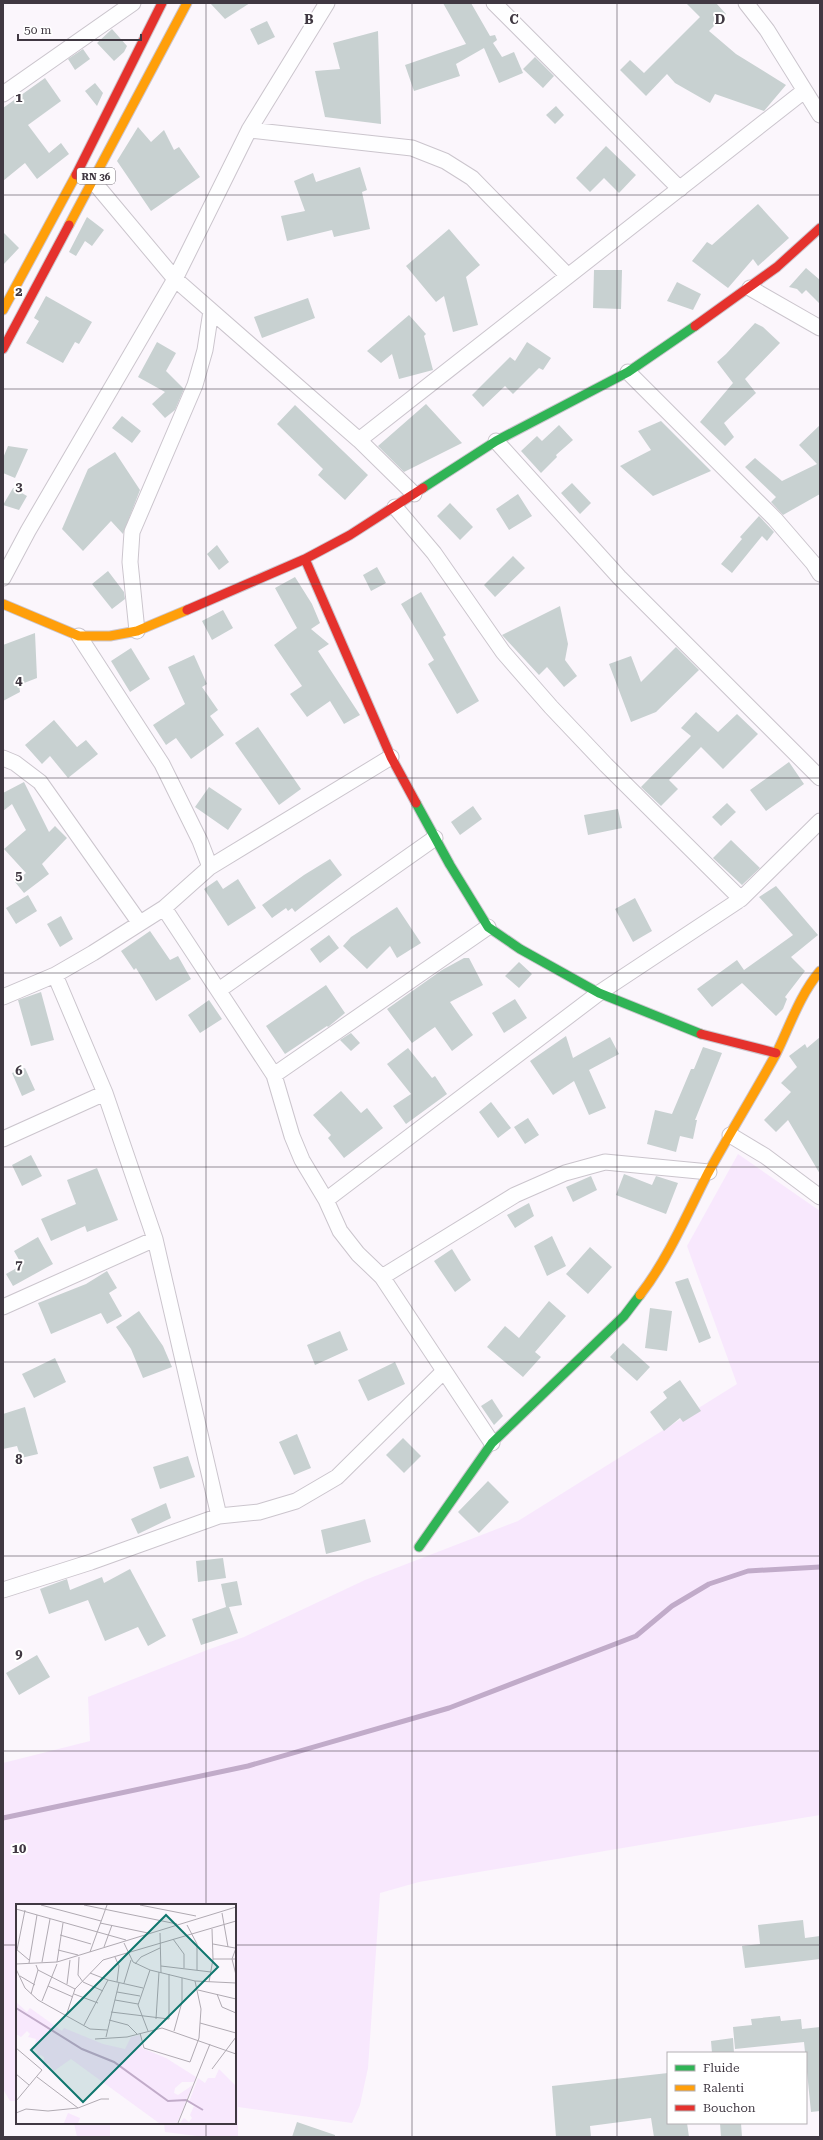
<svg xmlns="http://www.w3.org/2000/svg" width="823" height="2140" font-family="'Roboto Serif',serif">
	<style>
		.green { fill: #f8e8fd }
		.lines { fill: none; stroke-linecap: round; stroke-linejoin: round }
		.stream { stroke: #c1abc9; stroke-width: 5 }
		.building { fill: #c8d1d1 }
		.street-casing { stroke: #cbc5cd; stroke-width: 17 }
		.fast-casing { stroke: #cbc5cd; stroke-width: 11 }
		.slow-casing { stroke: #cbc5cd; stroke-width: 11 }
		.jam-casing { stroke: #cbc5cd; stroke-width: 11 }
		.street { stroke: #fefeff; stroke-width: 15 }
		.fast { stroke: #30b455; stroke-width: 9 }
		.slow { stroke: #ff9f0a; stroke-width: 9 }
		.jam { stroke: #e5322d; stroke-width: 9 }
		.grid { fill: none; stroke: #403842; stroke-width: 1; stroke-opacity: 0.55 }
		.labels { text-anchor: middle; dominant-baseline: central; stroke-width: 4; stroke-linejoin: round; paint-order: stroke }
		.shield { fill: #fff; stroke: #79747b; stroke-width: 1 }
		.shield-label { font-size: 10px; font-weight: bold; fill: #403842 }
		.inset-river { fill: none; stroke: #c1abc9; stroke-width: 2 }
		.inset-road { fill: none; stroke: #b0aab2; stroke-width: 1 }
		.view { fill: #0f766e; fill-opacity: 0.15; stroke: #0f766e; stroke-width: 2 }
		.inset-edge { fill: none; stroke: #403842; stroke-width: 2 }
		.grid-label { font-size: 13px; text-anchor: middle; font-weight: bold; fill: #403842; stroke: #fff; stroke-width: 4; stroke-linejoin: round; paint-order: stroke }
	</style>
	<rect width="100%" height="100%" fill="#fbf6fc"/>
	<path class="green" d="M738,1154L820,1211V1815L419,1882L380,1893L368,2068L360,2105L352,2123L238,2107V2137H205L165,2132L164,2123H235V1905H17V2101H10L3,2089V1763L90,1741L88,1697L207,1650L244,1637L365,1580L518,1521L737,1384L687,1246Z
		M74,2123H110V2137H77Z"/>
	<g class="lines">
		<path class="stream" d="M3,1818L248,1766L449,1708L636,1636L672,1606L709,1584L748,1571L820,1567"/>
	</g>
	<path class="building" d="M210,3H250L225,19Z
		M443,3H471L490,36L495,35L497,40L493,43L502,57L514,52L523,73L499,83L484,48L456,64L460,76L414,91L405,65L466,44Z
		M686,3H716L726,14L709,31L736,54L786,85L764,111L715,94L710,103L675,83L667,74L646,96L620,70L630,60L644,73L700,17Z
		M267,21L275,37L258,45L250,29Z
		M112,29L127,46L124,52L114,61L97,43Z
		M378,31L381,124L325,117L315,71L340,69L333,43Z
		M83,49L90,59L75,70L68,59Z
		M535,57L554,76L543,88L523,69Z
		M45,78L61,101L28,125L49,153L61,143L69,154L37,179L25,163L3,181V108Z
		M95,83L103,93L97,106L85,91Z
		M556,106L564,115L555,124L546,115Z
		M138,127L151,142L164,130L174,150L179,147L200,177L151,211L117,161Z
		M606,146L636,175L619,193L604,178L590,192L576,178Z
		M360,167L367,190L362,192L370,229L334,237L332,230L287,241L281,216L305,211L294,181L313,173L316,182Z
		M758,204L789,238L758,266L753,259L728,288L692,261L707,242L712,245Z
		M87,217L104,230L92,246L85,241L76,256L69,252Z
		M449,229L480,265L466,277L478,325L453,332L444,296L436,302L406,266Z
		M3,232L19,248L3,265Z
		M806,268L820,280V304L806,290L802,294L797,289L789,287Z
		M594,270H622L621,309L593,308Z
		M677,282L701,294L693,310L667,301Z
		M46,296L92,322L79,344L75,342L63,363L26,343L39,321L34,318Z
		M308,298L315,318L262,338L254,317Z
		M409,315L426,334L424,336L433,370L399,379L392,354L381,363L367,351Z
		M755,323L763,327L780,343L745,379L756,393L724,423L734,437L725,446L700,422L733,383L717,362L726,354Z
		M157,342L176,353L166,371L184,389L175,410L165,418L152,404L165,392L138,377Z
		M527,342L551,358L543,370L539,368L513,394L505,386L483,407L472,395L510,357L515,361Z
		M426,404L462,443L404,472L378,446Z
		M295,405L368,475L345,500L318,475L323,469L277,424Z
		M122,416L141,431L132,443L112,428Z
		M661,421L711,471L653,496L620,466L651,450L638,431Z
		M559,425L573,440L556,455L557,457L541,473L521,451L537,436L542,441Z
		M820,425V494L783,515L771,502L776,497L745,467L755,458L782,481L817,464L799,445Z
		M8,446L28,449L15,478L3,473V458Z
		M115,452L140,490L123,534L111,521L83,551L62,529L88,469Z
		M572,483L591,503L580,514L561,493Z
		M13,488L27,496L19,510L3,505Z
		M518,494L532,516L509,530L496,509Z
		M450,503L473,527L460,540L437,516Z
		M759,516L774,532L767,541L762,536L732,573L721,564L742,539L740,537Z
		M217,545L229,562L219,570L207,554Z
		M513,556L525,568L495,597L484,585Z
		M377,567L386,583L371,591L363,575Z
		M108,571L124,592L125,599L112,609L92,584Z
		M295,577L312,604L320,623L311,629L329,644L318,651L360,715L344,724L330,701L307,717L290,694L302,686L274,645L297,628L275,588Z
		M421,592L446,635L443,637L479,701L457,714L428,664L434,660L401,604Z
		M560,606L568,644L565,660L577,676L564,687L547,667L539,675L502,635Z
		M223,610L233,628L212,640L202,621Z
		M35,633L37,678L19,685L20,692L3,701V645Z
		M676,647L699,670L656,712L631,722L609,664L631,656L641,682Z
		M131,648L150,679L130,692L111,661Z
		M194,655L207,684L202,687L218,710L210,716L224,735L191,759L176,738L166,745L153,725L185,704L168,667Z
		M696,712L718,732L737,714L758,734L723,769L701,747L669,780L678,789L661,806L641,787L691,736L681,728Z
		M54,720L77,747L86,740L98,754L68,778L50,756L42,764L25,745Z
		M258,727L301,789L279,805L235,743Z
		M789,762L804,784L766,811L750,790Z
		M24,782L49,832L55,826L67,838L42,864L49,874L24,893L15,882L26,873L4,849L26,830L12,804L3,811V793Z
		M209,787L242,809L228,830L195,807Z
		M727,803L736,812L721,826L712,817Z
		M473,806L482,819L460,835L451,822Z
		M618,809L622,828L588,835L584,815Z
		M731,840L760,868L742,885L713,858Z
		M330,859L342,875L295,912L292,908L288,911L286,908L272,918L262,905L304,875Z
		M238,879L256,908L228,926L204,889L217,880L223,889Z
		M776,886L818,935L791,957L805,971L785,997L787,999L783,1009L776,1016L742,983L712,1007L697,989L737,960L744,970L793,935L759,897Z
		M28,895L37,911L16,924L6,908Z
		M635,898L652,931L633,942L615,909Z
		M397,907L421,943L397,958L390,946L367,969L343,946L351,937Z
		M61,916L73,939L60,947L47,924Z
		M150,931L170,960L178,956L191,979L156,1001L136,968L134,970L121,951Z
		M329,935L339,948L320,963L310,949Z
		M464,958H469L483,985L450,1002L473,1035L452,1051L435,1027L412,1043L387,1009L442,970Z
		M519,962L532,974L519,988L505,976Z
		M326,985L345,1013L328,1027L327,1026L285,1054L266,1026Z
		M41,992L54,1040L31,1046L18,1000Z
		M515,999L527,1018L504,1033L492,1013Z
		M209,1000L222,1019L200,1033L188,1015Z
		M351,1033L360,1043L351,1051L340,1040Z
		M566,1036L573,1058L610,1037L619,1054L589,1070L606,1108L589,1115L574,1081L553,1095L530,1061Z
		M820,1037V1174L788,1120L776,1132L764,1120L791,1092L781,1083L797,1067L789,1056L805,1044L807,1048Z
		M703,1047L722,1053L695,1120H697L693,1139L680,1136L676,1152L647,1144L655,1110L672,1114L691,1069H694Z
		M408,1048L432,1078L435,1076L447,1094L406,1124L393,1106L411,1094L387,1064Z
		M25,1068L35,1090L22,1096L12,1073Z
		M341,1091L361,1113L367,1108L383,1128L344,1158L328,1138L331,1135L313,1115Z
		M491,1102L511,1128L498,1138L479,1112Z
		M528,1118L539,1135L525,1144L514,1127Z
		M31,1155L42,1176L22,1186L12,1165Z
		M97,1168L118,1220L87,1232L85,1226L51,1241L41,1219L76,1204L67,1180Z
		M624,1174L652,1185L656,1176L678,1183L666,1214L616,1195Z
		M591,1176L597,1190L573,1202L566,1187Z
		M529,1203L534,1216L515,1228L507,1215Z
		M552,1236L566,1266L547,1276L534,1246Z
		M38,1237L53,1264L13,1286L6,1274L22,1265L14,1251Z
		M590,1247L612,1267L588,1294L566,1274Z
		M452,1249L471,1280L455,1292L434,1261Z
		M107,1271L117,1288L109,1293L122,1316L107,1324L101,1313L51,1334L38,1303L86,1284Z
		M688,1278L711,1338L699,1343L675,1282Z
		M549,1301L566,1316L535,1352L541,1357L523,1377L487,1347L505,1326L519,1338Z
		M650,1308L672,1311L667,1351L645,1348Z
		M139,1311L163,1346L172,1367L143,1378L131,1349L116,1327Z
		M340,1331L348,1350L315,1365L307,1345Z
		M623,1343L650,1367L637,1381L610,1357Z
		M55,1358L66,1382L34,1398L22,1374Z
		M395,1362L405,1384L368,1401L358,1380Z
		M680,1380L701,1411L683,1422L680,1418L664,1431L650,1412L667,1398L663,1392Z
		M492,1399L503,1416L494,1425L481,1406Z
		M25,1407L38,1454L21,1458L17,1446L3,1449V1414Z
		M297,1434L311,1468L294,1475L279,1442Z
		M403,1438L421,1456L404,1473L386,1455Z
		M188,1456L195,1477L160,1489L153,1467Z
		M488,1481L509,1502L479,1533L458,1512Z
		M166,1503L171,1518L138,1534L131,1519Z
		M365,1519L371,1542L326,1554L321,1530Z
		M223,1558L226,1578L198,1582L196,1561Z
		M130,1569L166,1636L148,1646L138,1627L105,1641L88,1600L49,1614L40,1589L67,1579L70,1590L102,1577L104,1583Z
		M237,1581L242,1605L229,1607L238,1633L201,1645L192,1619L226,1607L221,1584Z
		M37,1655L50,1677L19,1695L6,1673Z
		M803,1920L805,1938L820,1936V1959L745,1968L742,1946L760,1944L758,1925Z
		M780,2016L781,2021L801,2019L802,2029L820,2027V2111L811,2112L804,2042L735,2049L733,2027L752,2025L751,2019Z
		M733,2038L734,2053H712L711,2041Z
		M668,2073V2123H687L689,2137H654L651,2118L590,2126L591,2137H556L552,2086Z
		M297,2122L335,2135V2137H292Z
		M720,2123H741L742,2137H721Z"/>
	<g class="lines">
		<defs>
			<path id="street" d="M494,3L680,189
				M746,3L767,30L820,115
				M3,94L133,3
				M249,130L412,148L445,161L472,178L568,276
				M93,181L175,279L359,440L414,494
				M750,288L820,328
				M628,372L775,519L813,563L820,574
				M359,440L804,91
				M496,441L619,577L820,778
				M395,507L434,553L503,652L551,707L606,765L741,899
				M3,578L28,531L175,279L249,130L327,3
				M137,631L130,562L132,532L195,385L205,350L211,311
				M79,636L162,764L200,841L210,867
				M3,758L15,763L40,782L139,922
				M164,908L274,1075L292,1136L302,1160L326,1200L340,1231L358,1254L382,1277L492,1443
				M55,975L105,1093L155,1239L219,1516
				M219,990L435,838
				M3,997L55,975L93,953L164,908L210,867L391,757
				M274,1075L488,927
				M730,1135L765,1156L820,1197
				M3,1139L105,1093
				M326,1200L599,993L741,899L820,821
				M382,1277L515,1195L565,1173L605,1162L709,1172
				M3,1307L155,1239
				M3,1590L91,1562L219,1516L259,1512L296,1501L337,1477L444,1371"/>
			<path id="fast" d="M423,488L496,441L628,372L695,326
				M416,803L450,865L488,927L520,949L599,993L701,1034
				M419,1547L492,1443L624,1316L640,1295"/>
			<path id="slow" d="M69,225L187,3
				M3,310L76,175
				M3,604L79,636H110L137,631L187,610
				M640,1295C668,1259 687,1214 708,1173C730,1133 754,1094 776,1054C790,1026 799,996 820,971"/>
			<path id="jam" d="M76,175L162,3
				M695,326L777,267L820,228
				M3,349L69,225
				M305,559L391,757L416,803
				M187,610L305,559L350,535L423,488
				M701,1034L776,1053"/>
		</defs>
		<use href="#street" class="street-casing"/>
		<use href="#fast" class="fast-casing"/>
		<use href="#slow" class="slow-casing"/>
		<use href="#jam" class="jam-casing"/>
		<use href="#street" class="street"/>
		<use href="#fast" class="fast"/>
		<use href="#slow" class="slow"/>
		<use href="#jam" class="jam"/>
	</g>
	<path class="grid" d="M206,3V1905M412,3V2137M617,3V2137M3,195H820M3,389H820M3,584H820M3,778H820M3,973H820M3,1167H820M3,1362H820M3,1556H820M3,1751H820M3,1945H17M235,1945H820M206,2123V2137"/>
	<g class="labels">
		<rect class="shield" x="77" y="168" width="38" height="16" rx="3"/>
		<g class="shield-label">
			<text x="96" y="176">RN 36</text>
		</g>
	</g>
	<g transform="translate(16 1904)">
		<rect width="220" height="220" fill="#fbf6fc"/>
		<path d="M0,98L11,108L14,104L46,127L48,124L87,140L109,145L115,133L124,131L126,144L150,154L180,173L178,178H166L159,184L158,189L162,191L177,181L161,219H143L55,155L38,167L32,159L27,165L28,153L25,151L22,153L19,152L22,148L18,145L20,135L12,133L14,130L11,127L5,133L0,130ZM203,165L220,182V219H164L168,214L173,218L176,214L174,211L178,202L173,198L182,174L189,179L192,174H199ZM52,209L64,214L62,219H48Z" fill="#f8e8fd"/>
		<path class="inset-river" d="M0,104L66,145L98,158L152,197L170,196L187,206"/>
		<path class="inset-road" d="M25,1L85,17M68,1L161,20M124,1L180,12M0,5L110,36M206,9L212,43M84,19L132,29M171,21L181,40V66M144,29L145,69M44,31L75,40M157,35L168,50V64M108,39L117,58L134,66L179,77L220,79M197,40L219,44M88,43L96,21M220,44L216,55L220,71M0,45L13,56M1,46L9,6M42,46L62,51M74,48L91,1M63,53L62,71L67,78L87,87M99,53L103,62L101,78M197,55H220M26,58L34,15M41,58L47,19M13,59L21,11M0,60L41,58L220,3M119,60L125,53L144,44M20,61L22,66L59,85M145,62L195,68M0,65L9,84L22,96L74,125L91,126M74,69L92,76L127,84M4,72L19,81M193,78L197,55L196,25M108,79L115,56M51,80L54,56M32,82L57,93M182,86L220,95M101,88L124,92M15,90L22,66M58,90L82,99M201,90L206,103L220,109M99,96L122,100M26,97L41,60M95,108L153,115V70M50,112L59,85L87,56L220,17M140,115L143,68M93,116L112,121L121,130M184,119L220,129M68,121L92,76M132,127L122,101L134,66M158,127L166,98V74M124,129L128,144L174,158L183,134L185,105L179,77M90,133L103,79M79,135L111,133L146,124L220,150M0,144L26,166L0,197M196,165L220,133M0,170L13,181M21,173L62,204M0,209L10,205L32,207L62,204L85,195H93M162,219L194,140"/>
		<path class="view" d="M150,11L202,63L67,198L15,146Z"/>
		<rect width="220" height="220" class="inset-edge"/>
	</g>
	<g class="grid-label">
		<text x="309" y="24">B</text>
		<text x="514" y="24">C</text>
		<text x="720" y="24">D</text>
		<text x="19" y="102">1</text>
		<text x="19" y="296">2</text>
		<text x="19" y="491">3</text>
		<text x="19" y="685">4</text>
		<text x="19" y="880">5</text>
		<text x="19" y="1075">6</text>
		<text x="19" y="1269">7</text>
		<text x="19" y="1464">8</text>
		<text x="19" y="1658">9</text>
		<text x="19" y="1853">10</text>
	</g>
	<rect width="823" height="2140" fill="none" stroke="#403842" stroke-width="8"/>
	<rect x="667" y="2052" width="140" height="72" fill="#ffffff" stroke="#b3afb3"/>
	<rect x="675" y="2065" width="20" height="6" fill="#30b455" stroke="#b3afb3"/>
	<text x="703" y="2072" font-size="12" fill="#403842">Fluide</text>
	<rect x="675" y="2085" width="20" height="6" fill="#ff9f0a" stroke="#b3afb3"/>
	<text x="703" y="2092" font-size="12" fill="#403842">Ralenti</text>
	<rect x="675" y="2105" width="20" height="6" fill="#e5322d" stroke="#b3afb3"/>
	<text x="703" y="2112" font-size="12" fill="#403842">Bouchon</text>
	<path d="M18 34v6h123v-6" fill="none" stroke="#403842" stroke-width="2"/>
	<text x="24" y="34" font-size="12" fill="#403842" stroke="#ffffff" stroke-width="3" paint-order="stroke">50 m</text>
</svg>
